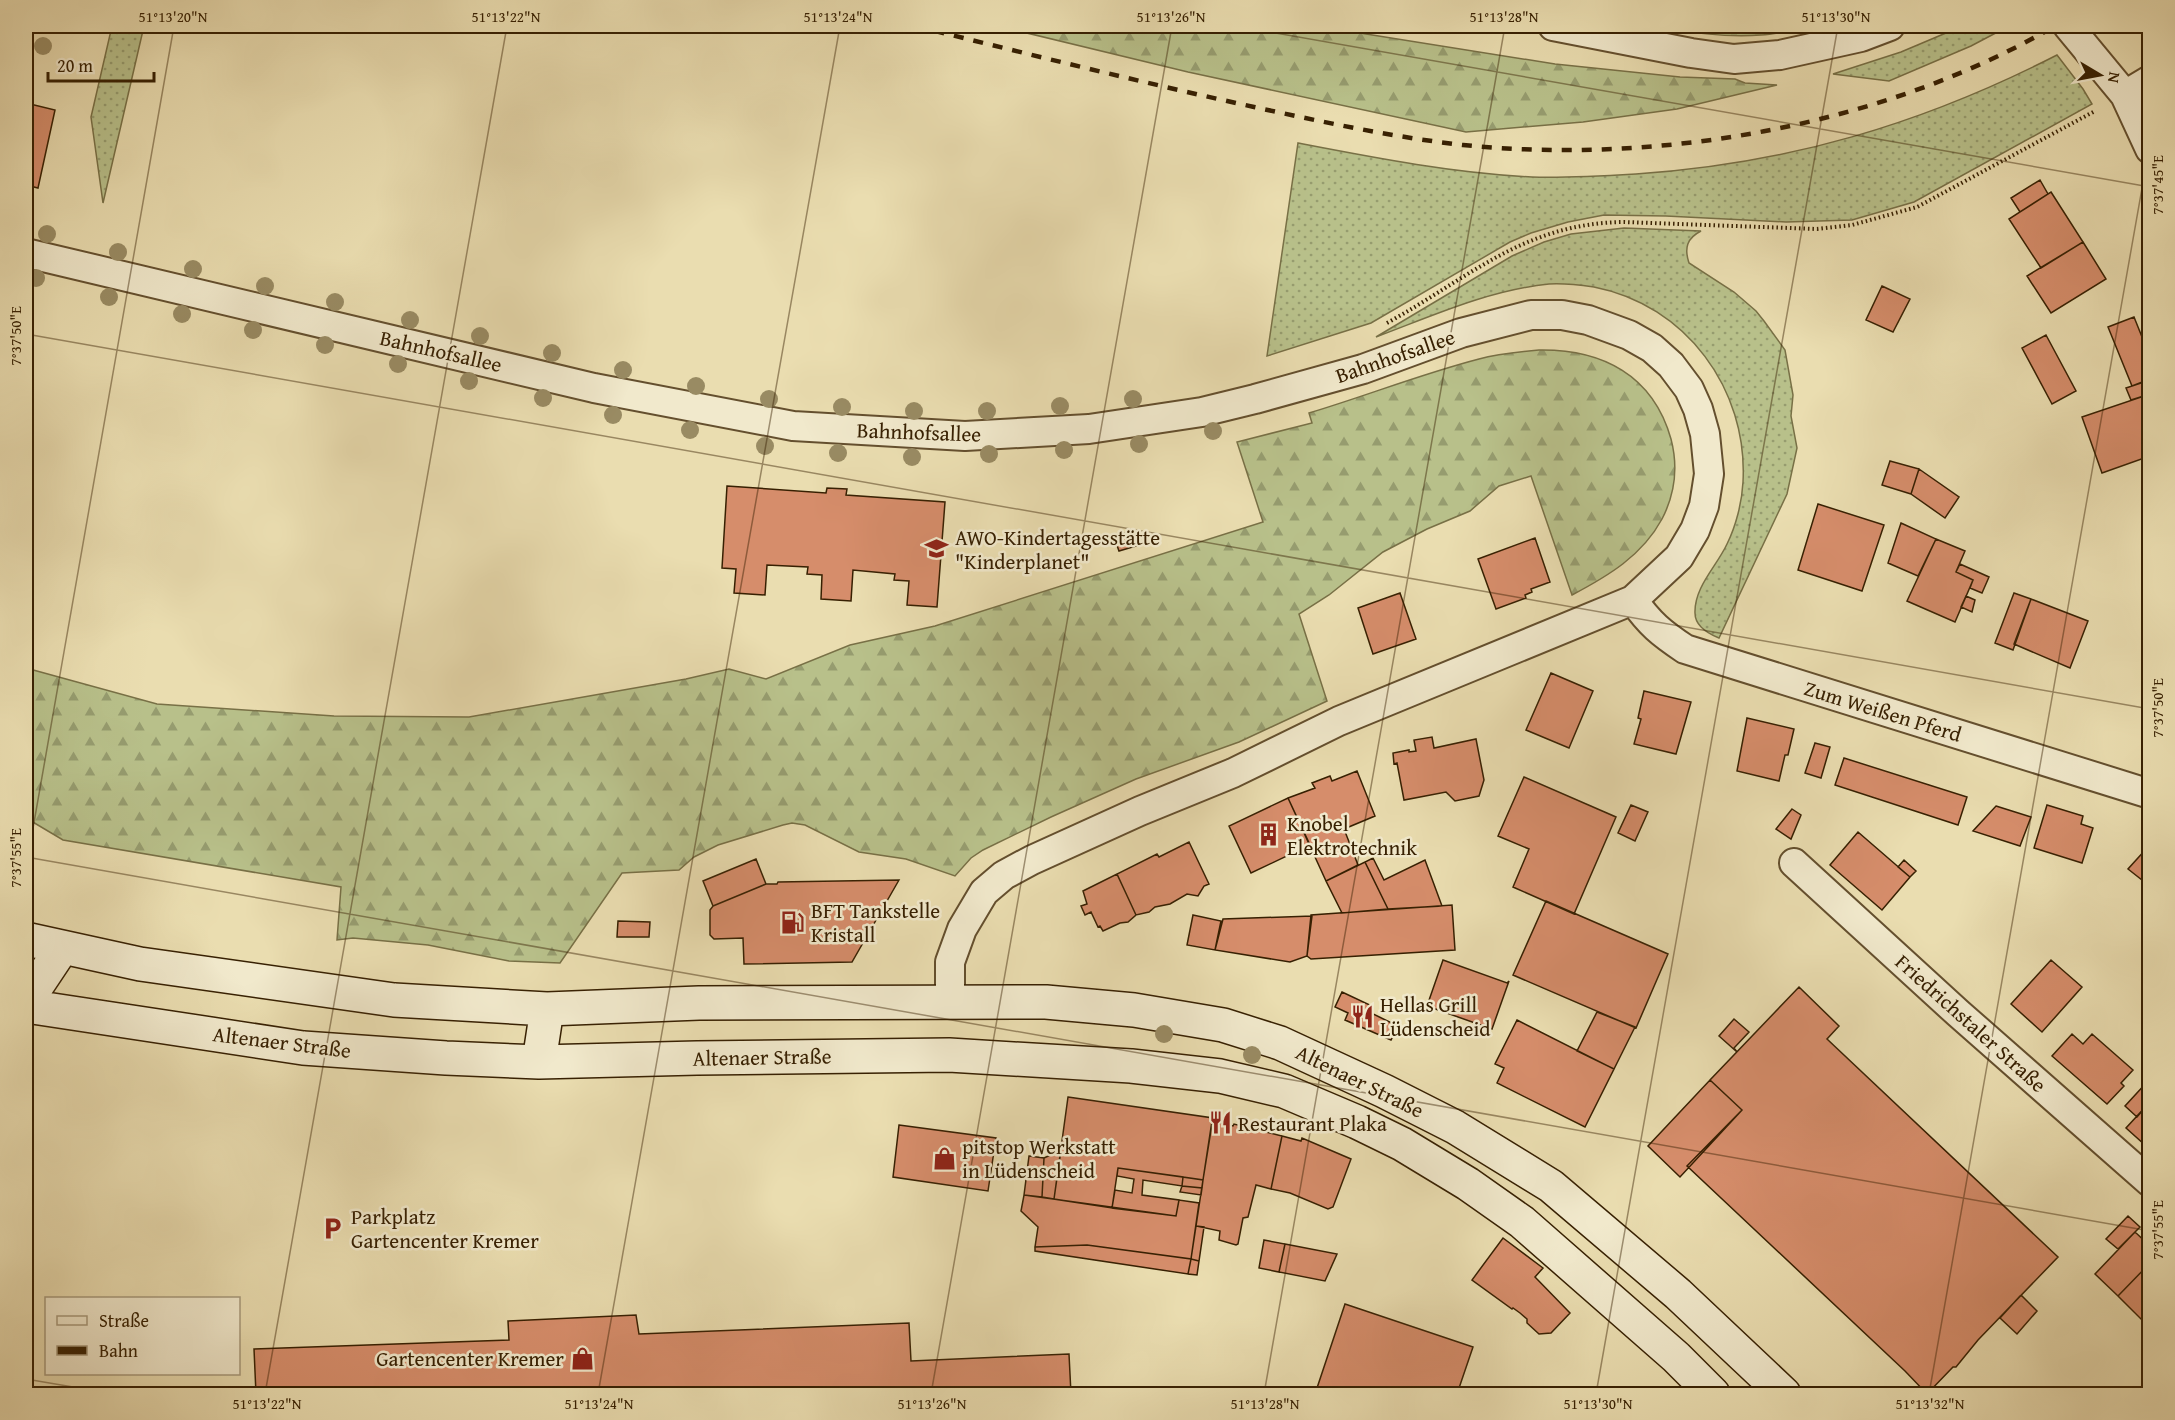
<svg xmlns="http://www.w3.org/2000/svg" width="2175" height="1420" font-family="'Gentium Book Plus',serif">
	<style>
		.grass { fill: url(#grass-dots); stroke: #787046; stroke-width: 1.5 }
		.forest { fill: url(#forest-firs); stroke: #787046; stroke-width: 1.5 }
		.cemetery { fill: url(#cemetery-stones); stroke: #787046; stroke-width: 1.5 }
		.building { fill: #d68d6b; stroke: #372002; stroke-width: 1.5 }
		.lines { fill: none; stroke-linecap: round; stroke-linejoin: round }
		.street-casing { stroke: #644f2e; stroke-width: 32 }
		.secondary-casing { stroke: #372002; stroke-width: 36 }
		.path { stroke: #372002; stroke-width: 4; stroke-dasharray: 1.5 3; stroke-linecap: butt }
		.street { stroke: #f1e9cc; stroke-width: 28 }
		.secondary { stroke: #f1e9cc; stroke-width: 33 }
		.rail { stroke: #372002; stroke-width: 4.5; stroke-dasharray: 10 10; stroke-linecap: butt }
		.tree { fill: #998b63 }
		.ticks { fill: none; stroke: #372002; stroke-width: 1.5; stroke-opacity: 0.45 }
		.labels { text-anchor: middle; dominant-baseline: central; stroke-width: 5; stroke-linejoin: round; paint-order: stroke }
		.street-label { font-size: 21px; fill: #372002; stroke: #f1e9cc }
		.poi-label { font-size: 21px; fill: #372002; stroke: #f1e9cc; text-anchor: start }
		.neatline { fill: none; stroke: #372002; stroke-width: 2 }
		.ticks-label { font-size: 15px; text-anchor: middle; fill: #372002 }
	</style>
	<defs>
		<pattern id="grass-dots" width="8" height="8" patternUnits="userSpaceOnUse" patternTransform="scale(1.5)"><rect width="8" height="8" fill="#b8c08a"/><path d="M2 2h.1M6 6h.1" fill="none" stroke="#969c6f" stroke-width="1.8" stroke-linecap="round"/></pattern>
		<pattern id="forest-firs" width="22" height="20" patternUnits="userSpaceOnUse" patternTransform="scale(1.5)"><rect width="22" height="20" fill="#b8c08a"/><path d="M5 1l3.5 6h-7zM16 11l3.5 6h-7z" fill="#969c6f"/></pattern>
		<pattern id="cemetery-stones" width="16" height="16" patternUnits="userSpaceOnUse" patternTransform="scale(1.5)"><rect width="16" height="16" fill="#b8c08a"/><path d="M2 7V4a2 2 0 0 1 4 0v3zM10 15v-3a2 2 0 0 1 4 0v3z" fill="#969c6f"/></pattern>
	</defs>
	<rect width="100%" height="100%" fill="#eaddb0"/>
	<filter id="stains"><feTurbulence type="fractalNoise" baseFrequency=".00333" numOctaves="4"/><feColorMatrix values="0 0 0 0 .2 0 0 0 0 .09 0 0 0 0 .02 0 0 0 .5 -.17"/></filter>
	<radialGradient id="worn" r=".72"><stop offset=".6" stop-color="#630" stop-opacity="0"/><stop offset="1" stop-color="#630" stop-opacity=".3"/></radialGradient>
	<path class="grass" d="M112,26H144L103,203L91,117Z
		M1959,26H2009L1971,46L1889,81L1833,74L1901,52L1953,30Z
		M2057,55L2083,89L2092,104L1914,202L1852,220L1786,222L1666,216L1604,215L1568,222L1531,233L1510,242L1371,323L1267,356L1298,143C1376,158 1453,173 1532,177C1567,178 1602,176 1636,174C1788,164 1922,124 2057,55Z
		M1624,228L1701,231C1687,238 1684,248 1689,263L1734,292L1756,311L1764,321L1785,350L1793,395L1791,416L1797,448L1787,494L1719,638C1709,634 1695,626 1695,613C1694,587 1717,566 1727,544C1736,526 1742,502 1743,482C1748,389 1686,305 1594,287C1580,285 1564,283 1549,284C1489,290 1432,316 1376,337L1512,256L1544,242L1571,234Z"/>
	<path class="forest" d="M998,26H1316L1555,64L1680,77L1735,79L1745,83L1777,85L1677,109L1583,122L1466,132L1188,72Z
		M1539,350C1602,349 1653,375 1671,439C1678,466 1675,494 1662,519C1642,556 1608,576 1572,595L1531,476L1499,486L1470,511L1427,529L1383,552L1329,595L1299,614L1327,701L1239,742L1136,779L1051,817L983,850L971,858L955,876L906,859L859,852L805,825L792,823L783,825L718,845L694,857L679,870L622,873L560,963L509,961L428,945L353,938L337,940L341,887L63,840L26,818V668L157,704L334,716L469,717L686,679L729,669L766,679L850,645L935,626L1263,522L1237,442L1312,423L1309,413C1366,396 1421,374 1479,359C1498,354 1518,352 1539,350Z"/>
	<path class="cemetery" d="M1653,26H1817C1799,29 1780,34 1761,35C1725,38 1688,32 1653,26Z"/>
	<path class="building" d="M26,103L55,110L38,188L26,185Z
		M2040,180L2048,194L2020,212L2011,198Z
		M2051,192L2083,242L2041,268L2009,219Z
		M2083,242L2106,279L2051,313L2027,276Z
		M1882,286L1910,299L1893,332L1866,320Z
		M2134,317L2150,357V379L2132,386L2108,327Z
		M2046,335L2076,391L2052,404L2022,348Z
		M2150,380V394L2131,400L2126,388Z
		M2150,394V456L2102,473L2082,417Z
		M1890,461L1919,469L1911,494L1882,485Z
		M1919,469L1959,497L1945,518L1911,494Z
		M727,486L826,493L827,488L847,489L846,495L945,502L937,607L907,605L909,581L894,580L895,574L853,570L851,601L821,599L822,575L807,574L808,567L767,565L765,595L734,593L736,569L722,568Z
		M1818,504L1884,525L1862,591L1798,570Z
		M1901,523L1936,539L1918,576L1888,563Z
		M1132,531L1136,546L1119,551L1114,537Z
		M1535,538L1550,582L1531,589L1532,592L1525,595L1526,598L1496,609L1478,559Z
		M1936,539L1965,551L1956,572L1973,580L1955,622L1907,601Z
		M1960,564L1989,577L1982,593L1970,588L1973,580L1956,572Z
		M1400,593L1416,639L1373,654L1358,608Z
		M2014,593L2031,599L2013,650L1995,643Z
		M1966,596L1975,600L1972,612L1961,607Z
		M2031,599L2088,621L2070,668L2014,644Z
		M1551,673L1593,691L1569,748L1526,730Z
		M1644,691L1691,702L1676,754L1634,744L1641,719L1638,718Z
		M1747,718L1794,729L1788,755H1785L1779,781L1737,771Z
		M1432,737L1434,748L1476,739L1484,780L1479,796L1455,801L1446,792L1404,800L1397,763L1394,764L1393,753L1409,750V752L1416,751L1414,740Z
		M1815,743L1830,747L1821,778L1805,773Z
		M1844,758L1967,797L1958,825L1835,785Z
		M1357,771L1375,816L1344,829L1358,865L1326,881L1288,798L1315,788L1312,783L1330,776L1332,781Z
		M1524,777L1616,817L1574,914L1513,887L1529,849L1498,836Z
		M1288,798L1310,845L1251,873L1229,826Z
		M1631,805L1648,812L1635,841L1618,833Z
		M2047,805L2083,816L2081,824L2093,828L2082,863L2034,848Z
		M1996,806L2031,817L2020,846L1973,831Z
		M1792,809L1801,815L1791,839L1776,829Z
		M1858,832L1910,877L1882,910L1830,865Z
		M1189,842L1209,884L1204,886L1198,896L1187,894L1170,904L1155,907L1149,912L1136,915L1117,874L1157,854L1159,857Z
		M2147,848L2150,850V871L2142,880L2128,869Z
		M1373,858L1384,880L1425,860L1442,906L1388,909L1365,862Z
		M756,859L766,884L713,906L703,881Z
		M1904,860L1916,871L1910,877L1898,867Z
		M1365,862L1388,909L1342,913L1326,881Z
		M1117,874L1136,915L1128,922L1120,923L1103,931L1100,926L1098,927L1091,912L1085,915L1081,906L1087,904L1083,891Z
		M899,880L852,962L744,964L743,938L714,939L710,935V910L713,906L766,884H777L778,882Z
		M1546,901L1668,954L1636,1028L1513,975Z
		M1452,905L1455,950L1311,959L1307,956L1311,915Z
		M1193,915L1221,921L1215,950L1187,945Z
		M1312,916L1307,956L1290,962L1215,950L1223,919Z
		M618,921L650,922L649,937H617Z
		M1443,960L1507,983L1509,981L1492,1029L1427,1006Z
		M2051,960L2082,987L2042,1032L2011,1004Z
		M1799,987L1839,1026L1827,1039L2058,1257L1978,1340L1956,1367H1953L1927,1394L1905,1371L1687,1166L1742,1110L1710,1080Z
		M1342,992L1372,1006L1369,1012L1398,1026L1391,1040L1345,1020L1348,1013L1335,1007Z
		M1597,1012L1635,1027L1614,1069L1577,1051Z
		M1734,1019L1749,1032L1734,1048L1737,1052L1719,1036Z
		M1517,1020L1614,1069L1585,1127L1497,1083L1504,1068L1495,1064Z
		M2072,1034L2083,1044L2092,1034L2133,1070L2121,1083L2124,1086L2107,1104L2052,1056Z
		M1710,1080L1742,1110L1680,1177L1648,1146Z
		M2148,1081L2150,1102L2137,1117L2125,1106Z
		M1068,1097L1213,1118L1203,1180L1118,1168L1112,1208L1054,1199Z
		M2150,1102V1141L2145,1145L2126,1128Z
		M1212,1121L1233,1126L1234,1124L1282,1136L1271,1189L1256,1185L1248,1217L1243,1218L1238,1244L1236,1245L1219,1240L1220,1231L1196,1226Z
		M899,1125L996,1138L988,1191L893,1177Z
		M1282,1136L1301,1141L1302,1138L1351,1159L1333,1207L1328,1209L1290,1193L1271,1189Z
		M1061,1150L1054,1199L1042,1197L1044,1158Z
		M1029,1156L1044,1158L1042,1197L1024,1195Z
		M1118,1168L1183,1177L1182,1186L1143,1180L1142,1195L1179,1200L1176,1216L1112,1208L1115,1190L1132,1193L1134,1179L1117,1176Z
		M1183,1177L1203,1180L1202,1188L1182,1186Z
		M1182,1186L1202,1188L1201,1195L1180,1192Z
		M1024,1195L1176,1216L1179,1200L1199,1203L1191,1259L1087,1245L1035,1247L1038,1227L1021,1211Z
		M2128,1216L2140,1227L2118,1249L2106,1239Z
		M1196,1226L1204,1227L1199,1261L1191,1259Z
		M2135,1232L2150,1246V1263L2118,1296L2095,1274Z
		M1503,1238L1543,1268L1535,1277L1570,1313L1551,1333L1539,1334L1527,1323V1319L1520,1313L1513,1308L1512,1309L1472,1280Z
		M1264,1240L1285,1244L1279,1272L1259,1268Z
		M1285,1244L1337,1254L1325,1281L1279,1272Z
		M1087,1245L1191,1259L1188,1274L1035,1251V1247Z
		M1191,1259L1199,1261L1197,1275L1188,1274Z
		M2150,1263V1309L2141,1319L2118,1296Z
		M2020,1296H2022L2037,1311L2017,1334L2000,1318Z
		M1345,1304L1473,1347L1457,1394H1315Z
		M636,1315L639,1334L909,1323L911,1361L1069,1354L1071,1394H256L254,1349L509,1340L508,1321Z"/>
	<g class="lines">
		<defs>
			<path id="street" d="M1553,26L1691,53L1734,59L1780,55L1861,37L1890,26
				M2068,26L2125,95L2150,149
				M2125,95L2150,80
				M26,253L594,388L793,426L965,436L1089,429L1202,412L1255,399L1363,369L1461,333L1531,315H1562L1588,320L1629,335L1652,348L1671,365L1689,389L1698,409L1705,434L1709,474L1704,506L1695,530L1679,557L1633,600L1339,721L1233,773L1140,811L1032,860L1004,875L984,892L962,929L950,962V1003
				M1633,600C1650,624 1661,633 1685,649L2150,794
				M1794,863L1958,1013L2150,1182"/>
			<path id="secondary" d="M26,939L140,964L394,1000L547,1009L699,1003L1046,1002L1134,1010L1223,1025L1280,1043L1384,1091L1455,1127L1551,1186L1678,1294L1784,1394
				M26,1002L62,948
				M26,1006L303,1048L446,1058L539,1062L697,1058L949,1055L1131,1066L1220,1076L1284,1091L1357,1122L1402,1144L1468,1184L1522,1222L1676,1357L1713,1394
				M539,1062L547,1009"/>
		</defs>
		<use href="#street" class="street-casing"/>
		<use href="#secondary" class="secondary-casing"/>
		<path class="path" d="M1387,323C1469,278 1524,223 1624,222L1817,229L1852,225L1917,207L2095,111"/>
		<use href="#street" class="street"/>
		<use href="#secondary" class="secondary"/>
		<path class="rail" d="M915,26C1028,54 1140,82 1254,107C1323,122 1392,137 1463,145C1659,165 1883,126 2055,26"/>
	</g>
	<g class="tree">
		<circle cx="43" cy="46" r="9"/>
		<circle cx="47" cy="234" r="9"/>
		<circle cx="118" cy="252" r="9"/>
		<circle cx="193" cy="269" r="9"/>
		<circle cx="36" cy="278" r="9"/>
		<circle cx="265" cy="286" r="9"/>
		<circle cx="109" cy="297" r="9"/>
		<circle cx="335" cy="302" r="9"/>
		<circle cx="182" cy="314" r="9"/>
		<circle cx="410" cy="320" r="9"/>
		<circle cx="253" cy="330" r="9"/>
		<circle cx="480" cy="336" r="9"/>
		<circle cx="325" cy="345" r="9"/>
		<circle cx="552" cy="353" r="9"/>
		<circle cx="398" cy="364" r="9"/>
		<circle cx="623" cy="370" r="9"/>
		<circle cx="469" cy="381" r="9"/>
		<circle cx="696" cy="386" r="9"/>
		<circle cx="543" cy="398" r="9"/>
		<circle cx="769" cy="399" r="9"/>
		<circle cx="1133" cy="399" r="9"/>
		<circle cx="1060" cy="406" r="9"/>
		<circle cx="842" cy="407" r="9"/>
		<circle cx="914" cy="411" r="9"/>
		<circle cx="987" cy="411" r="9"/>
		<circle cx="613" cy="415" r="9"/>
		<circle cx="690" cy="430" r="9"/>
		<circle cx="1213" cy="431" r="9"/>
		<circle cx="1139" cy="444" r="9"/>
		<circle cx="765" cy="446" r="9"/>
		<circle cx="1064" cy="450" r="9"/>
		<circle cx="838" cy="453" r="9"/>
		<circle cx="989" cy="454" r="9"/>
		<circle cx="912" cy="457" r="9"/>
		<circle cx="1164" cy="1034" r="9"/>
		<circle cx="1252" cy="1055" r="9"/>
	</g>
	<path class="ticks" d="M1236,26L2150,187M26,334L2150,709M26,857L2150,1231M26,868L174,26M26,1379L114,1394M265,1394L507,26M598,1394L840,26M931,1394L1172,26M1264,1394L1505,26M1596,1394L1838,26M1929,1394L2150,143"/>
	<defs>
		<symbol id="school-bare" viewBox="-9 -9 18 18"><path d="M0-5L7-2L0 1L-7-2ZM-4 1L0 2.5L4 1V4Q0 6-4 4Z" fill="#8f2418" stroke="#f1e9cc" stroke-width="2.5" paint-order="stroke"/></symbol>
		<symbol id="building-bare" viewBox="-9 -9 18 18"><path d="M-4-6H4V6H1V3H-1V6H-4ZM-2.5-4.3h1.7v1.8h-1.7ZM.8-4.3h1.7v1.8H.8ZM-2.5-1h1.7V.8h-1.7ZM.8-1h1.7V.8H.8Z" fill="#8f2418" stroke="#f1e9cc" stroke-width="2.5" paint-order="stroke"/></symbol>
		<symbol id="fuel-bare" viewBox="-9 -9 18 18"><path d="M-5.5-6h7V0h2V4h1.3V-2.5L3-4.5l.8-.8L6-3V5H2.5V1h-1V6h-7ZM-4.2-4.7v3.2H.2V-4.7Z" fill="#8f2418" stroke="#f1e9cc" stroke-width="2.5" paint-order="stroke"/></symbol>
		<symbol id="restaurant-bare" viewBox="-9 -9 18 18"><path d="M-5-6h1v4h1v-4h1v4h1v-4h1v5L-1.5 .5V6h-2V.5L-5-1ZM5-6V6H3V1.5H1.5Q1.5-4 5-6Z" fill="#8f2418" stroke="#f1e9cc" stroke-width="2.5" paint-order="stroke"/></symbol>
		<symbol id="shop-bare" viewBox="-9 -9 18 18"><path d="M-5-2.5h2.3a2.7 3.5 0 0 1 5.4 0H5L5.5 6h-11ZM-1.5-2.5h3a1.5 2.3 0 0 0-3 0Z" fill="#8f2418" stroke="#f1e9cc" stroke-width="2.5" paint-order="stroke"/></symbol>
		<symbol id="parking-bare" viewBox="-9 -9 18 18"><path d="M-3.5-5.5H1a3.5 3.5 0 0 1 0 7H-1V5.5H-3.5ZM-1-3.4V-.6H.8a1.4 1.4 0 0 0 0-2.8Z" fill="#8f2418" stroke="#f1e9cc" stroke-width="2.5" paint-order="stroke"/></symbol>
	</defs>
	<g fill-rule="evenodd">
		<use href="#school-bare" x="920" y="532" width="33" height="33"/>
		<use href="#building-bare" x="1252" y="818" width="33" height="33"/>
		<use href="#fuel-bare" x="776" y="906" width="33" height="33"/>
		<use href="#restaurant-bare" x="1346" y="1000" width="33" height="33"/>
		<use href="#restaurant-bare" x="1204" y="1106" width="33" height="33"/>
		<use href="#shop-bare" x="928" y="1142" width="33" height="33"/>
		<use href="#parking-bare" x="316" y="1212" width="33" height="33"/>
		<use href="#shop-bare" x="566" y="1342" width="33" height="33"/>
	</g>
	<g class="labels">
		<g class="street-label">
			<text transform="translate(441 351) rotate(13)">Bahnhofsallee</text>
			<text transform="translate(1395 356) rotate(-19)">Bahnhofsallee</text>
			<text transform="translate(919 432) rotate(2)">Bahnhofsallee</text>
			<text transform="translate(1883 711) rotate(17)">Zum Weißen Pferd</text>
			<text transform="translate(1971 1023) rotate(42)">Friedrichstaler Straße</text>
			<text transform="translate(282 1042) rotate(7)">Altenaer Straße</text>
			<text transform="translate(762 1057) rotate(-1)">Altenaer Straße</text>
			<text transform="translate(1360 1081) rotate(26)">Altenaer Straße</text>
		</g>
		<g class="poi-label">
			<text x="955" y="537">AWO-Kindertagesstätte<tspan x="955" dy="24">"Kinderplanet"</tspan></text>
			<text x="1287" y="823">Knobel<tspan x="1287" dy="24">Elektrotechnik</tspan></text>
			<text x="811" y="910">BFT Tankstelle<tspan x="811" dy="24">Kristall</tspan></text>
			<text x="1380" y="1004">Hellas Grill<tspan x="1380" dy="24">Lüdenscheid</tspan></text>
			<text x="1238" y="1123">Restaurant Plaka</text>
			<text x="962" y="1146">pitstop Werkstatt<tspan x="962" dy="24">in Lüdenscheid</tspan></text>
			<text x="351" y="1216">Parkplatz<tspan x="351" dy="24">Gartencenter Kremer</tspan></text>
			<text x="564" y="1358" text-anchor="end">Gartencenter Kremer</text>
		</g>
	</g>
	<rect width="2175" height="1420" fill="none" stroke="#eaddb0" stroke-width="66"/>
	<rect x="45" y="1297" width="195" height="78" fill="#f1e9cc" stroke="#a7997b" stroke-width="1.5"/>
	<rect x="57" y="1316" width="30" height="9" fill="#f1e9cc" stroke="#a7997b" stroke-width="1.5"/>
	<text x="99" y="1327" font-size="18" fill="#372002">Straße</text>
	<rect x="57" y="1346" width="30" height="9" fill="#372002" stroke="#a7997b" stroke-width="1.5"/>
	<text x="99" y="1357" font-size="18" fill="#372002">Bahn</text>
	<g transform="translate(2100 75) rotate(100)" stroke="#f1e9cc" stroke-width="4.5" paint-order="stroke">
	<path d="M0-4.5L10 22L0 15L-10 22Z" fill="#372002"/>
	<text y="-9" font-size="16" font-weight="bold" text-anchor="middle" fill="#372002">N</text>
	</g>
	<path d="M48 72v9h106v-9" fill="none" stroke="#372002" stroke-width="3"/>
	<text x="57" y="72" font-size="18" fill="#372002" stroke="#f1e9cc" stroke-width="4.5" paint-order="stroke">20 m</text>
	<rect x="33" y="33" width="2109" height="1354" class="neatline"/>
	<g class="ticks-label">
		<text x="173" y="22">51°13'20"N</text>
		<text x="506" y="22">51°13'22"N</text>
		<text x="838" y="22">51°13'24"N</text>
		<text x="1171" y="22">51°13'26"N</text>
		<text x="1504" y="22">51°13'28"N</text>
		<text x="1836" y="22">51°13'30"N</text>
		<text transform="translate(2158 185) rotate(-90)" y="5">7°37'45"E</text>
		<text transform="translate(16 336) rotate(-90)" y="5">7°37'50"E</text>
		<text transform="translate(2158 708) rotate(-90)" y="5">7°37'50"E</text>
		<text transform="translate(16 858) rotate(-90)" y="5">7°37'55"E</text>
		<text transform="translate(2158 1230) rotate(-90)" y="5">7°37'55"E</text>
		<text x="267" y="1409">51°13'22"N</text>
		<text x="599" y="1409">51°13'24"N</text>
		<text x="932" y="1409">51°13'26"N</text>
		<text x="1265" y="1409">51°13'28"N</text>
		<text x="1598" y="1409">51°13'30"N</text>
		<text x="1930" y="1409">51°13'32"N</text>
	</g>
	<rect width="100%" height="100%" filter="url(#stains)"/>
	<rect width="100%" height="100%" fill="url(#worn)"/>
</svg>
